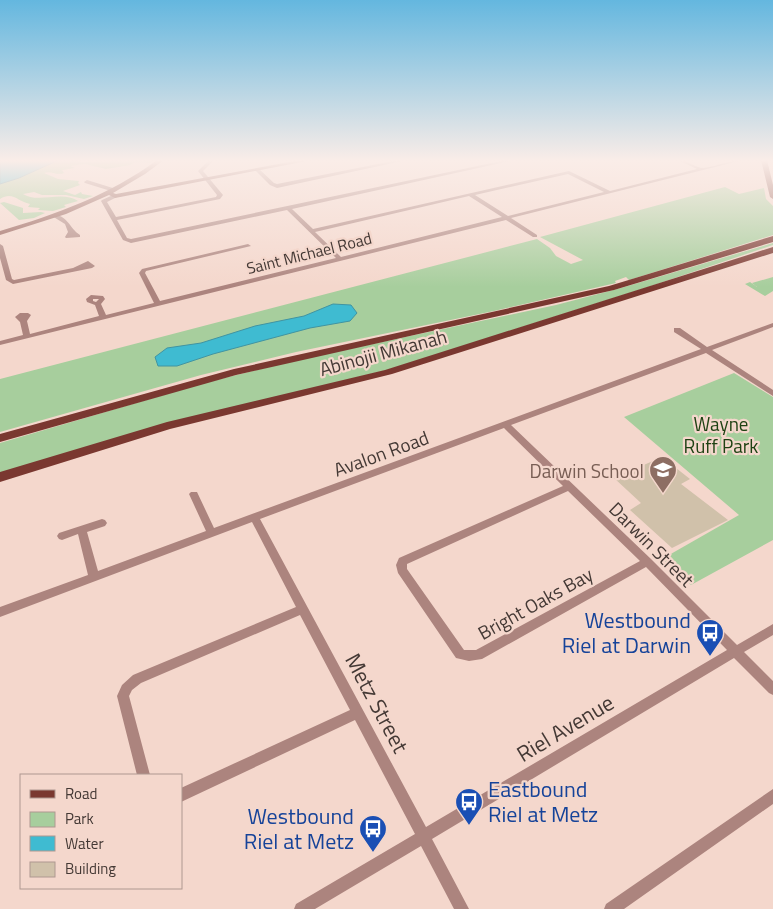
<svg xmlns="http://www.w3.org/2000/svg" width="773" height="909" font-family="'Titillium Web',sans-serif">
	<style>
		.green { fill: #a7ce9d }
		.water { fill: #3fbbd1; stroke: #4094a2 }
		.building { fill: #d0c1aa }
		.lines { fill: none; stroke-linecap: round; stroke-linejoin: round }
		.street { fill: #ac847e; fill-rule: evenodd }
		.secondary { fill: #905850; fill-rule: evenodd }
		.primary { fill: #7a3830; fill-rule: evenodd }
		.labels { text-anchor: middle; dominant-baseline: central; stroke-width: 4.5; stroke-linejoin: round; paint-order: stroke }
		.far-street-label { font-size: 16px; fill: #443935; stroke: #f4d7cc }
		.street-label { font-size: 19px; fill: #443935; stroke: #f4d7cc }
		.park-label { font-size: 19px; fill: #1e4213; stroke: #f4d7cc }
		.education-label { font-size: 19px; fill: #785e54; stroke: #f4d7cc; text-anchor: end }
		.near-transit-label { font-size: 22px; fill: #164399; stroke: #f4d7cc; text-anchor: end }
		.near-street-label { font-size: 22px; fill: #443935; stroke: #f4d7cc }
	</style>
	<rect width="100%" height="100%" fill="#f4d7cc"/>
	<path class="green" d="M59,160H79L81,162L111,161L98,160L154,161L150,163L135,162L130,165L106,169L85,164L70,166L75,168L62,170L64,173C56,176 51,170 44,173L58,179L79,181L78,183L80,185L63,191L75,195L81,192L82,194L93,196L84,199L66,195H42L34,192L23,194C38,204 62,190 78,201L64,205L66,207L53,211L38,210L40,208L28,207L30,204C18,202 13,191 0,199V184L19,178Z
		M725,187L739,194L764,188L766,199L773,206V235L629,280L626,277L615,281L616,283L494,311L296,352L201,375L0,432V379L537,239L550,248L556,256L571,264L583,260L540,237Z
		M4,202L23,208V213L41,212L45,213L34,218L19,220L0,203Z
		M773,243V245L645,288L387,370L209,413L0,474V443L204,383L297,360L556,305L621,288Z
		M773,277V291L765,296L745,284L750,282L757,287L752,283Z
		M734,373L773,397V540L691,585L662,559L739,515L624,417Z"/>
	<path class="water" d="M0,160H59L19,178L0,184Z
		M333,304L351,305L357,313L350,321L310,328L213,354L177,366H158L155,357L167,348L201,343L255,326L304,316Z"/>
	<path class="building" d="M662,457L690,479L681,484L728,520L672,548L630,510L641,503L614,478Z"/>
	<g class="lines">
		<path class="street" d="M209,160H214L203,171L223,195L220,199L117,220L127,238L131,239L506,160H515L292,209L313,229L569,171L610,191L697,169L678,160C687,160 695,168 704,168C718,166 730,160 743,160L511,218L537,235V237H533L506,220L0,345V341L23,335L20,322L15,317L20,313H28L31,315L27,321L30,334L99,316L95,305L87,302L86,299L91,295L103,296L105,299L101,304L106,315L154,303L139,273L142,269L248,244L251,246L146,271L145,273L160,301L336,258L287,210L131,243L123,240L101,201L102,200L113,195H117V197L107,202L116,217L216,197L217,195L198,171ZM568,174L604,192L508,216L475,195ZM469,196L502,217L341,257L315,232ZM93,299H99L96,302L93,301Z
			M398,160H407L277,188L270,185L255,170L259,169L274,183L277,184Z
			M87,180L116,189L117,190L114,192L85,183L84,182Z
			M52,214C68,215 69,228 80,235V237L66,238L65,237L68,232L65,224L52,216Z
			M0,244L3,246L12,279L14,280L73,268L88,261L95,266L92,268L13,284L6,280L0,258Z
			M773,323V327L712,350L773,390V396L706,353L511,425L651,559L737,645L773,624V635L744,652L773,681V695L769,693L734,658L432,839L469,909H454L421,846L315,909H294L296,904L415,834L355,720L181,802V788L350,710L300,615L141,683L132,690L129,696L150,775H137L117,696L122,685L133,675L296,607L252,522L0,617V607L88,575L78,534L62,540L59,539L57,536L59,533L102,519L105,520L107,523L105,526L87,532L98,571L206,531L189,494L191,492H197L214,528L701,349L674,332V328H680L707,347ZM504,428L563,486L399,558L396,565L398,573L456,658L469,661L482,659L646,567L727,650L426,827L260,519ZM568,491L640,561L476,650H464L407,569V564Z
			M773,789V804L624,909H604L606,904Z"/>
		<path class="secondary" d="M157,160H164L145,174L113,193L116,194L300,160H312L115,198L109,195L66,214L0,235V231C57,214 110,195 157,160Z
			M761,160H767L773,185V199L770,197Z"/>
		<path class="primary" d="M773,236V242L614,290L236,375L0,442V434L234,369L609,286Z
			M773,247V253L392,374L170,429L0,482V472L167,422L385,370Z"/>
	</g>
	<linearGradient id="sky" x2="0" y2="1"><stop stop-color="#64b7df"/><stop offset="0.56" stop-color="#faede8"/><stop offset="1" stop-color="#faede8" stop-opacity="0"/></linearGradient>
	<rect width="773" height="287" fill="url(#sky)"/>
	<defs>
		<symbol id="school-pin" viewBox="-11 -11 22 30"><path d="M0 17L-7.5 6A9.5 9.5 0 1 1 7.5 6Z" fill="#8d6e63" stroke="#f4d7cc"/><path d="M0-5L7-2L0 1L-7-2ZM-4 1L0 2.5L4 1V4Q0 6-4 4Z" fill="#fff"/></symbol>
		<symbol id="bus-pin" viewBox="-11 -11 22 30"><path d="M0 17L-7.5 6A9.5 9.5 0 1 1 7.5 6Z" fill="#1a4fb4" stroke="#f4d7cc"/><path d="M-5-6H5V4H4V6H2V4H-2V6H-4V4H-5ZM-3.5-4V0h7V-4ZM-3.5 1.2v1.5H-2V1.2ZM2 1.2v1.5H3.5V1.2Z" fill="#fff"/></symbol>
	</defs>
	<g fill-rule="evenodd">
		<use href="#school-pin" x="647" y="454" width="32" height="43"/>
		<use href="#bus-pin" x="694" y="617" width="32" height="43"/>
		<use href="#bus-pin" x="453" y="786" width="32" height="43"/>
		<use href="#bus-pin" x="357" y="813" width="32" height="43"/>
	</g>
	<g class="labels">
		<g class="far-street-label">
			<text transform="translate(309 253) rotate(-14)">Saint Michael Road</text>
		</g>
		<g class="street-label">
			<text transform="translate(383 352) rotate(-15)">Abinojii Mikanah</text>
			<text transform="translate(381 453) rotate(-20)">Avalon Road</text>
			<text transform="translate(652 544) rotate(45)">Darwin Street</text>
			<text transform="translate(535 603) rotate(-29)">Bright Oaks Bay</text>
		</g>
		<g class="park-label">
			<text x="721" y="423">Wayne<tspan x="721" dy="22">Ruff Park</tspan></text>
		</g>
		<g class="education-label">
			<text x="644" y="470">Darwin School</text>
		</g>
		<g class="near-transit-label">
			<text x="691" y="620">Westbound<tspan x="691" dy="25">Riel at Darwin</tspan></text>
			<text x="488" y="789" text-anchor="start">Eastbound<tspan x="488" dy="25">Riel at Metz</tspan></text>
			<text x="354" y="816">Westbound<tspan x="354" dy="25">Riel at Metz</tspan></text>
		</g>
		<g class="near-street-label">
			<text transform="translate(377 703) rotate(62)">Metz Street</text>
			<text transform="translate(565 728) rotate(-31)">Riel Avenue</text>
		</g>
	</g>
	<rect x="20" y="774" width="162" height="115" fill="#f4d7cc" stroke="#ae9890"/>
	<rect x="30" y="790" width="25" height="8" fill="#7a3830" stroke="#ae9890"/>
	<text x="65" y="799" font-size="15" fill="#443935">Road</text>
	<rect x="30" y="812" width="25" height="15" fill="#a7ce9d" stroke="#ae9890"/>
	<text x="65" y="824" font-size="15" fill="#443935">Park</text>
	<rect x="30" y="836" width="25" height="15" fill="#3fbbd1" stroke="#ae9890"/>
	<text x="65" y="849" font-size="15" fill="#443935">Water</text>
	<rect x="30" y="862" width="25" height="15" fill="#d0c1aa" stroke="#ae9890"/>
	<text x="65" y="874" font-size="15" fill="#443935">Building</text>
</svg>
